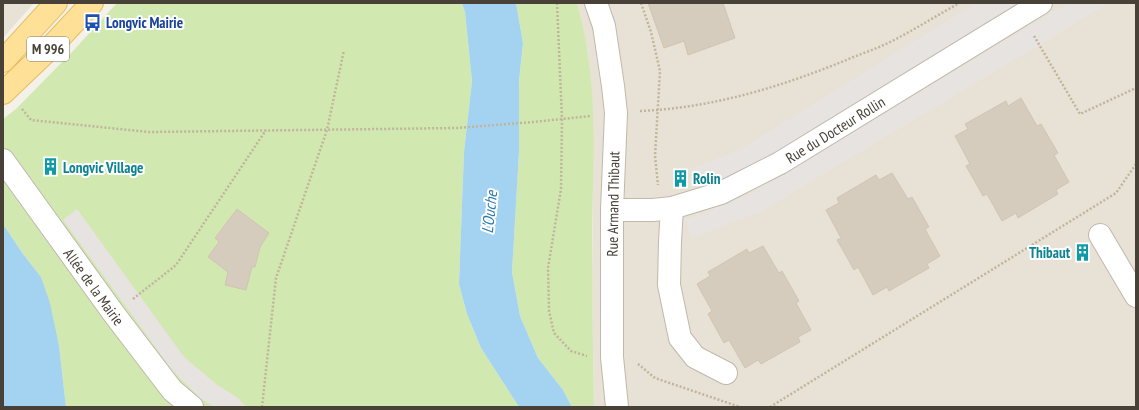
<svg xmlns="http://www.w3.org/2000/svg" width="1139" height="410" font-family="'PT Sans Narrow',sans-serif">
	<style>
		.residential { fill: #e8e2d6 }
		.green { fill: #d1e9b1 }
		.parking { fill: #e6e3e0 }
		.water { fill: #a4d3f2 }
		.building { fill: #d6ccbe; stroke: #d1c4b1 }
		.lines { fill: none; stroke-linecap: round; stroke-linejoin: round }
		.minor-casing { stroke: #c0b8ab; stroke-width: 24 }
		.major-casing { stroke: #e6bd65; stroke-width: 24 }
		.path { stroke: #c2b49c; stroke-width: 2.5; stroke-dasharray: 2 2; stroke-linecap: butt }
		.minor { stroke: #fff; stroke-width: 22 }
		.major { stroke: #ffe097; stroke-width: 22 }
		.labels { text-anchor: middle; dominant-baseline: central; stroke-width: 4; stroke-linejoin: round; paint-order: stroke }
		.shield { fill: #fff; stroke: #7f7a73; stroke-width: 1 }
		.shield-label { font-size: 14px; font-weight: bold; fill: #484137 }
		.transit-label { font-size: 15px; font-weight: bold; fill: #164399; stroke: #fff; text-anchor: start }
		.street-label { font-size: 15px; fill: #484137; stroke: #fff }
		.culture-label { font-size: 15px; font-weight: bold; fill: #0d838f; stroke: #fff; text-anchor: start }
		.water-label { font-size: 16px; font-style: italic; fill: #2d7aae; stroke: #fff }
	</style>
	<rect width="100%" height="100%" fill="#f4f1e8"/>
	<path class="residential" d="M3,3H34L3,38Z
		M577,3H1136V407H594L592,285L593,175L592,103L587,50Z"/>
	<path class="green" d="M117,3H462L465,12L472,81L464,152L459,284L467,314L481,348L519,407H66L59,346L41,277L23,254L3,224V119L16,109L72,52Z
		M516,3H577C581,19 585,34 587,50C597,110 593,171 592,232C592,290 593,348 594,407H572L563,390L538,358L520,316L512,272L519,152V82L523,43Z"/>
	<path class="parking" d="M976,3H1019L746,170L698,188L690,169L739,150Z
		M1068,3H1109L762,211L692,238L685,220L752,193Z
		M77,209L184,357L216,384L238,398L246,407H214L200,398L172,370L63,220Z"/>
	<path class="water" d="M462,3H516L523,43L519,81V152L512,272L520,316L538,358L563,390L572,407H519L481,348L467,314L459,284L464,152L472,81L465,12Z
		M3,224L23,254L41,277L50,303L59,346L66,407H3Z"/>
	<path class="building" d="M648,3H723L735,38L688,55L684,41L664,48Z
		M1021,98L1037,126L1041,124L1058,153L1054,155L1069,182L1056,190L1058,194L1018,218L1016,213L1002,221L987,194L983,196L978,187L966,166L970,164L955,136L968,129L965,124L1006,101L1008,106Z
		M892,173L908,199L912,197L929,227L925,229L940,256L927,264L929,268L889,291L887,287L873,295L858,267L854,270L844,252L837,240L841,238L826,210L839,203L837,198L876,175L879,180Z
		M237,209L269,233L260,247L255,267H252L246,290L225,285L228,272L208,257L219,242L215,238Z
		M763,246L779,273L782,271L799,301L796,303L811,330L798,337L800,342L761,364L758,360L745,368L729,340L724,343L708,314L712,311L697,284L710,276L708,272L747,249L749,253Z"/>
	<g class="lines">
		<defs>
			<g id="minor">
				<path d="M596,3L604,26L613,86L616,113L612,210V357L617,407"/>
				<path id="s1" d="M3,160L114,314L172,390L192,407"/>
				<path d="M672,208L670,241L669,285L680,338L695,357L726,373"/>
				<path id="s2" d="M612,210H653L672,208L721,193L780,163L1041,3"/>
				<path d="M1100,235L1136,296"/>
			</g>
			<path id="major" d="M3,61L56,3
				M3,93L48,50L92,3"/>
		</defs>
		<use href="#minor" class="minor-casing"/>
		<use href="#major" class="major-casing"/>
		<path class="path" d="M557,3L562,119L561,189L548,268L549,311L554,333L571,351L587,356
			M641,3L651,32L660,71L655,156L658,185
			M1034,36L1080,114L1136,88
			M22,109L31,120L149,132L457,128L533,122L591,116
			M640,111C713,108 784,86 851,58C866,52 881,47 896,39C917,28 938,15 959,3
			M133,299L176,265L266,130
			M638,364L655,378L740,407
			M262,407L276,278L327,130L344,50
			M770,407L1116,193L1136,164"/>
		<use href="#minor" class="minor"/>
		<use href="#major" class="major"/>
	</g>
	<defs>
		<symbol id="bus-bare" viewBox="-9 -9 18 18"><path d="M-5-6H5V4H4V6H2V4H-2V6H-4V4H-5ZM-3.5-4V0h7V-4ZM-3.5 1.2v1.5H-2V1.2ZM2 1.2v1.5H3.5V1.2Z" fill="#1a4fb4" stroke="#fff" stroke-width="2.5" paint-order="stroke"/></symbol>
		<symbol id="building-bare" viewBox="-9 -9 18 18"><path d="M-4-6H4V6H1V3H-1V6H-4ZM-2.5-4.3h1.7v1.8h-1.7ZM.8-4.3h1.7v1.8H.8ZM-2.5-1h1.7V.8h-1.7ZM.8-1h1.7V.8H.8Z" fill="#0f9aa8" stroke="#fff" stroke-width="2.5" paint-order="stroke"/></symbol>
	</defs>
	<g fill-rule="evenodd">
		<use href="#bus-bare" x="80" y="10" width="25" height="25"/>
		<use href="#building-bare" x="38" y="154" width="25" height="25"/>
		<use href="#building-bare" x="668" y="166" width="25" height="25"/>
		<use href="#building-bare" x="1070" y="240" width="25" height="25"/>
	</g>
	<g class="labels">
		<rect class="shield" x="27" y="37" width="42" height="24" rx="3"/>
		<g class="shield-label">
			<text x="48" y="49">M 996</text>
		</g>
		<g class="transit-label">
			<text x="106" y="22">Longvic Mairie</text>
		</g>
		<g class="street-label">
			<text stroke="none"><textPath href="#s2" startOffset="242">Rue du Docteur Rollin</textPath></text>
			<text transform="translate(613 204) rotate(-89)">Rue Armand Thibaut</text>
			<text stroke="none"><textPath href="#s1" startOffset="156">Allée de la Mairie</textPath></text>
		</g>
		<g class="culture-label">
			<text x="63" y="167">Longvic Village</text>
			<text x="693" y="178">Rolin</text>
			<text x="1070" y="252" text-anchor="end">Thibaut</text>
		</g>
		<g class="water-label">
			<text transform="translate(489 212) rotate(-84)">L'Ouche</text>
		</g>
	</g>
	<rect width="1139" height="410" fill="none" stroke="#484137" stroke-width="8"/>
</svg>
